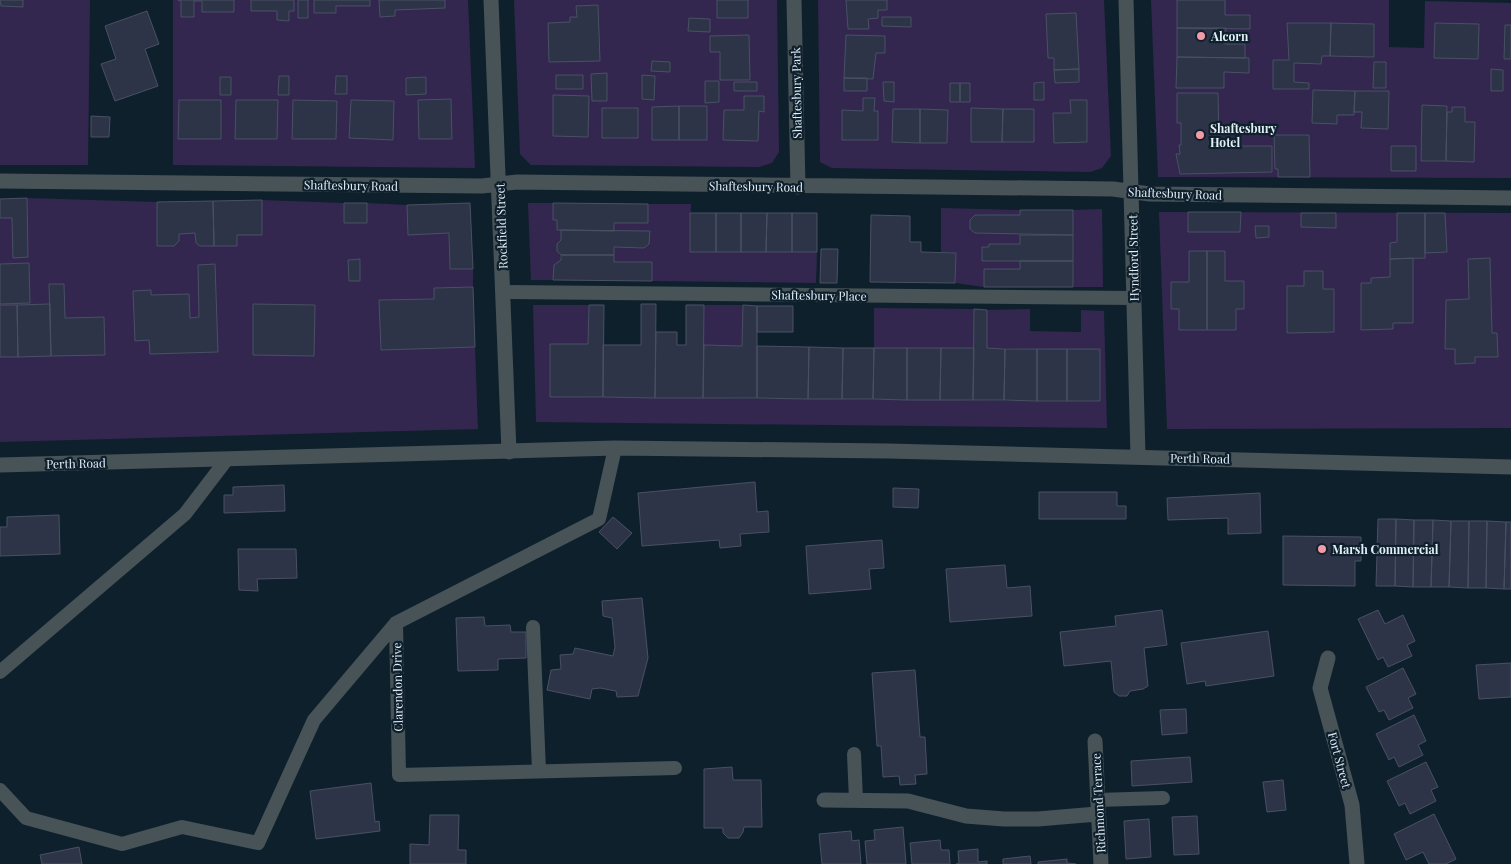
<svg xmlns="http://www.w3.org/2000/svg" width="1511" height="864" font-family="'Playfair Display',serif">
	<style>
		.green { fill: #33274f }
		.building { fill: #2e3447; stroke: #495064 }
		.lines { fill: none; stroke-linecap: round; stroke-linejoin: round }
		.service { stroke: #485357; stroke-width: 14 }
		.minor { stroke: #485357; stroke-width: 15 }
		.tertiary { stroke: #485357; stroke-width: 15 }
		.poi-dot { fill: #f49aa6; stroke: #0f202d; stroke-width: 2 }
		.labels { text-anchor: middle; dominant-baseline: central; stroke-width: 4.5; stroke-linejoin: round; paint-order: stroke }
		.poi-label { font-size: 12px; font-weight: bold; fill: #e3eef7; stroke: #0f202d; text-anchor: start }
		.street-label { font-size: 12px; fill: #e3eef7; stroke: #0f202d }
	</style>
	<rect width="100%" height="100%" fill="#0f202d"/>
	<path class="green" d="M0,0H90L88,165H0Z
		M173,0H468L475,168L173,165Z
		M514,0H777L779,152L772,163L759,167L531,165L520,154Z
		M818,0H1104L1111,156L1102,168L1090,172L832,168L820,162Z
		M1151,0H1389V47L1424,48L1425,1L1511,3V178L1158,177Z
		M27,198L157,202L158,246H174L179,241V234L195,233L196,243L200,246L237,235H262V200L344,203L345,223H367V203L407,205L449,233L450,269H473V287L434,288V299L380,300L381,350L475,347L478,429L0,442V199Z
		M528,203H553V220H557V230H561V240L557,244L561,260L554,265L553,280H531Z
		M648,204H691L690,252H817L816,283L652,281V263L614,262V247L644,248L649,244V231H614V223H647Z
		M941,208L1020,210V215H975L970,220V229L975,233H1020V244H989V247H983L982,261H1020V269L984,287L955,283L956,253L941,252Z
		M1102,209L1103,287H1073V210Z
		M1159,212L1511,213V428L1167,429Z
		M533,305H589L588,344H550V397L1099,401L1100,350L987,348V310L1030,309V331L1081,332V310L1104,311L1107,428L536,422Z
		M704,305H743L742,346L704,345Z
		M874,308L974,309V348H874Z"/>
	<path class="building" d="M0,0H23V7L1,6Z
		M178,0H234V12H202V1H194V17H181V1Z
		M251,0H294V11H289V21L277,20V11H251Z
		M298,0H308V18H298Z
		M314,0H370V6H336V13H314Z
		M379,0H445V8L395,10V16L380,17Z
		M717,0H748V18H717Z
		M846,0H887V10H878V18L868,19L869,29H848Z
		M1177,0H1225V15H1250V29L1177,28Z
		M598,5L600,61L549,62L548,23L570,22V17H577L576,6Z
		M147,11L159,44L145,49L158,86L115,101L101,64L116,59L105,26Z
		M1076,13L1079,69L1054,70V58H1048L1046,14Z
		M882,17H911V27L882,26Z
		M689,18L710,19V32L688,31Z
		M1287,23H1331L1330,56H1322L1321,64L1294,63V82L1309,83V89H1273V60H1289Z
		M1331,23L1374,24V57L1330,56Z
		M1435,23L1479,24L1478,59L1434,58Z
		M1505,25H1511V59H1504Z
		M1177,28H1226L1225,44H1245V58L1177,57Z
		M749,35L750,80H720V52H710V36Z
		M846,35L885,36V53H876L873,79L844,78Z
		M1177,57L1249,58V73L1224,72V88H1176Z
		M652,61L670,62V72L651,71Z
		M1374,62H1386V88H1373Z
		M1079,69V82L1055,83L1054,70Z
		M1491,69L1503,70V91H1491Z
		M607,73V101H592L591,74Z
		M556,75H583V89H556Z
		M642,75L655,76L654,100L642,99Z
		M279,76H289V95H278Z
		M336,76H347V94H335Z
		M220,77H231V95H220Z
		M426,77V94L406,95V78Z
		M844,78H867V91H844Z
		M705,81H719V102L705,103Z
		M734,82H757V91H734Z
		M883,82H894V102L884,101Z
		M1044,82V100H1034V83Z
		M950,83H960V102H950Z
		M960,83H970V102H960Z
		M1313,90L1355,91L1354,115H1337V124L1312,123Z
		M1355,91H1389L1388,129L1361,128L1362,112H1354Z
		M1177,93H1218L1219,143H1234V146H1272V172L1180,174L1176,154H1180L1179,145H1181V123H1177Z
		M553,95L589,96L588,137L553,136Z
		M744,96H764V112L759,111L758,141L723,140L724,110H744Z
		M863,98H875L874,111H878V140H842V110L863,111Z
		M451,99L452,139H419L418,100Z
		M179,100H221V139H178Z
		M236,100H278L277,139H235Z
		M293,100L337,101L336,139H292Z
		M351,100L394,101L393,140L349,138Z
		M1070,100H1087V142L1054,143L1053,113H1071Z
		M1422,105L1447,106L1446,161H1421Z
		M679,106H707V140H679Z
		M679,106V140H652V107Z
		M1452,107H1465V122H1475L1474,162L1446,161L1447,112H1452Z
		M602,108H638V138H602Z
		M971,108L1003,109L1002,142H971Z
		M893,109H920V143L892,142Z
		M920,109L948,110L947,143H920Z
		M1003,109H1034V142H1002Z
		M91,116L110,117L109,137H91Z
		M1274,135H1309L1310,177H1278V169H1275Z
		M1391,146H1416V171H1391Z
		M27,198L28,257L13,258L12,218H0V199Z
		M262,200V235H237V246H214L213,201Z
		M213,201L214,246H200L196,243L195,233L179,234V241L174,246H157V202Z
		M344,203H367V223H344Z
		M470,203L473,269H450L449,233L408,235L407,205Z
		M553,203L648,204V223H614V231L557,230V220H553Z
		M1020,210H1073V235L975,233L970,229V220L975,215H1020Z
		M1188,212H1241L1240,232H1188Z
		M690,213H716V252H690Z
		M716,213H741V252H716Z
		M741,213H767L766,252H741Z
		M767,213H792V252H766Z
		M792,213H817V252H792Z
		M1301,213H1336V228L1301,227Z
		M1397,213H1425V258L1390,259V243L1397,242Z
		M1425,213H1445L1447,252L1425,253Z
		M871,215L910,216V242H921V252L956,253L955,283L870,282Z
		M1255,226H1269V237L1256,238Z
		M561,230L650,231L649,244L644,248L614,247V255H561L557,251V244L561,240Z
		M1020,235H1073V261H982V247H989V244H1020Z
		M821,249H838L837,283H820Z
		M1189,251H1207V330H1179V309H1171V282H1189Z
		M1207,251H1225V281H1244V309H1236V330H1207Z
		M561,255H614V262H652V281L553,280L554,265L561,260Z
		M1413,258V323H1393V329L1361,330V283H1371V278L1390,277V259Z
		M1490,258L1492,333H1497L1498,357H1475V363L1455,364V349H1445L1446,300L1469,299L1468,259Z
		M360,259V281H349L348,260Z
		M1020,261H1073V287H984V269H1020Z
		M29,263L30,303L0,304V264Z
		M215,264L218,352L150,354L149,340L135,341L133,291L151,290V295L189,294L190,318L199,317L198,265Z
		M1304,271H1323V289H1334V332L1287,333V286H1304Z
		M49,284H64L65,318L104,317L105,355L51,356Z
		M473,287L475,347L381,350L379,300L434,299V288Z
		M50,304L51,356L18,357L17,305Z
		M253,304L315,305L314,356L253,355Z
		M641,304H656L655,398L603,397V345H641Z
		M0,305H17L18,357H0Z
		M589,305H604L603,397H550V344H588Z
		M686,305H704L703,398H655L656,332H677V345H686Z
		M743,305L757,306V398H703L704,345L742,346Z
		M757,306H793V332H757Z
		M974,309L987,310V348L1005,349L1004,400H973Z
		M757,346L809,347L808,399L757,398Z
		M809,347L843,348L842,399H808Z
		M843,348H874L873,399H842Z
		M874,348H907V400L873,399Z
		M907,348H941L940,400H907Z
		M941,348H974L973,400H940Z
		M1005,349H1037V401L1004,400Z
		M1037,349H1067V401H1037Z
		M1067,349H1100V401H1067Z
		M755,482L757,512L768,511L769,532L740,534L741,546L720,548L719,540L642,546L638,493Z
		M284,485L285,511L224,513V495H233V487Z
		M893,488L919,489L918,508L893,507Z
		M1039,492H1117V506H1126V519H1039Z
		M1260,493L1261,533L1228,534V518L1168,520L1167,498Z
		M59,515L60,554L0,556V527H7V517Z
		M613,517L632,533L617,549L599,532Z
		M1378,519H1396L1395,586H1376Z
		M1396,519L1414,520L1413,587L1395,586Z
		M1414,520H1433L1431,587H1413Z
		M1433,520L1451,521L1449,587H1431Z
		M1451,521H1469L1468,588L1449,587Z
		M1469,521H1487L1486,588H1468Z
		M1487,521L1506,522L1504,589L1486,588Z
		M1506,522H1511V589H1504Z
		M1283,536L1361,537V561H1355V586L1283,585Z
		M882,540L884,568L869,569L871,589L809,594L806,546Z
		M238,549H296L297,578L257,579L258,591L239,590Z
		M1005,565L1007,588L1030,586L1032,616L950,622L946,569Z
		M642,598L648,658L638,696L617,697L616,691L600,688L592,689L590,699L547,690L551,670L561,669L560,655L573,654L575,648L613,656L615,647L612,618L603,616L602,601Z
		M1162,610L1167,645L1144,648L1148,686L1143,689L1130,691L1127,696H1119L1114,692L1111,661L1064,666L1060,632L1116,626L1115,616Z
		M1378,610L1385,624L1403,615L1415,641L1407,645L1412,656L1388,667L1383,657L1378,660L1358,619Z
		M484,617L485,626L510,625L511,632H526V658L498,659V670L458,671L456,618Z
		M1268,631L1274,676L1206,686L1205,681L1187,684L1181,643Z
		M1511,663V697L1479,699L1476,665Z
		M1403,668L1416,694L1408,698L1413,708L1389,720L1384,710L1379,712L1366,687Z
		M915,670L920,737H925L927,774L915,775L916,784L900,785L899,776L883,777L881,746H877L872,673Z
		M1186,709L1187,733L1162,735L1160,710Z
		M1414,715L1426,741L1418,745L1423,755L1399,767L1394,757L1389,760L1376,734Z
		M1190,757L1192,782L1132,786L1131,761Z
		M1426,762L1438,787L1431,790L1436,801L1410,814L1405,803L1399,806L1387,781Z
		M732,767L733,780H761L762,827H744L743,832L739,838H728L723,833V828H704V769Z
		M1283,780L1286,810L1267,812L1263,782Z
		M371,783L375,822L379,821L380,831L316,839L310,791Z
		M1434,814L1456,859L1446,864H1429L1423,852L1406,860L1394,834Z
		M430,815H459L458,850H466V864H410V844L429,845Z
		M1197,816L1199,854L1174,855L1172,817Z
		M1149,819L1151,857L1126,859L1124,821Z
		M903,827L906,864H867L865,841L875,840L874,830Z
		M851,831L852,841L859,840L861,864H822L819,834Z
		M940,840L941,850H949L950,864H912L910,843Z
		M79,847L82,864H42L40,855Z
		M978,849V862L987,861V864H956H959L958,851Z
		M1030,856L1031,864H1003V859Z
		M1067,859V863L1076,864H1038V862Z"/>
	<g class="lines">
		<path class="service" d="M504,292L1133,298
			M615,448L599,519L396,623L399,775L675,768
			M533,627L539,771
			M0,672L185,514L227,459
			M854,754L856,800
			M0,790L26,818L122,844L182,827L258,843L314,720L396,623
			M1097,800L1163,798"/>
		<path class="minor" d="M491,0L509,452
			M794,0L798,187
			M1126,0L1138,456
			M0,181L482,186L517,182L1113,189L1150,194L1511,198
			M1328,658L1320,688L1352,805L1357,864
			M1095,741L1101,864
			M824,800L908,801L966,816L1004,819H1038L1097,814"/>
		<path class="tertiary" d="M0,465L615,448L888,451L1511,467"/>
	</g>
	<g class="poi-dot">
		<circle cx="1201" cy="36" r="5"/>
		<circle cx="1200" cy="135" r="5"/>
		<circle cx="1322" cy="549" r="5"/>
	</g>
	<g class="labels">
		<g class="poi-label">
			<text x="1211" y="36">Alcorn</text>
			<text x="1210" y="128">Shaftesbury<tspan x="1210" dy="14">Hotel</tspan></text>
			<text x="1332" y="549">Marsh Commercial</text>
		</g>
		<g class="street-label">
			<text transform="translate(796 93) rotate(-91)">Shaftesbury Park</text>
			<text transform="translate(351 185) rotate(1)">Shaftesbury Road</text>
			<text transform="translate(756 186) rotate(1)">Shaftesbury Road</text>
			<text transform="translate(1175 193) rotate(2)">Shaftesbury Road</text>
			<text transform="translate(501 226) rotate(-92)">Rockfield Street</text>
			<text transform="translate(1133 258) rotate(-91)">Hyndford Street</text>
			<text transform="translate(819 295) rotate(1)">Shaftesbury Place</text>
			<text transform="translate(1200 458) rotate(1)">Perth Road</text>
			<text transform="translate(76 463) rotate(-1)">Perth Road</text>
			<text transform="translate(397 687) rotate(-91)">Clarendon Drive</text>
			<text transform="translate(1340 760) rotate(75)">Fort Street</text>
			<text transform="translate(1098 803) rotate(-93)">Richmond Terrace</text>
		</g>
	</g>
</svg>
